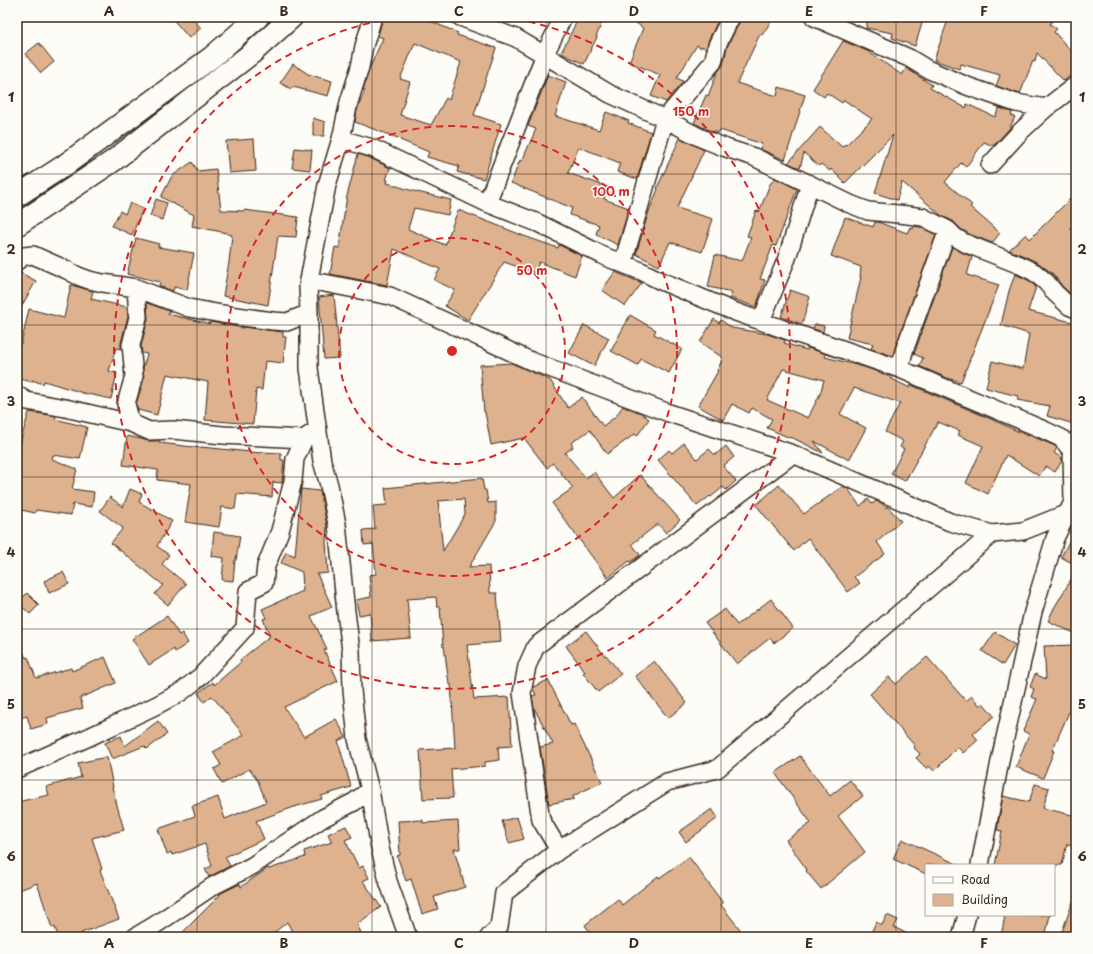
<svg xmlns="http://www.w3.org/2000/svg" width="1093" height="954" font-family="'Playpen Sans',sans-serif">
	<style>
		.building { fill: #deb28f; stroke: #3b2a1e; fill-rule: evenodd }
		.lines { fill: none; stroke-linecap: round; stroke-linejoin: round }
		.minor-casing { stroke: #3b2a1e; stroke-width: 20 }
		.major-casing { stroke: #3b2a1e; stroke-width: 24 }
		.minor { stroke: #fdfcf7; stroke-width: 17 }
		.major { stroke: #fdfcf7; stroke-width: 21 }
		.grid { fill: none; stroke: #3b2a1e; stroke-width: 1; stroke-opacity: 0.55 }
		.ring { fill: none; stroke: #d62828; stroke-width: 2; stroke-dasharray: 7 5 }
		.centre { fill: #d62828; stroke: #fdfcf7; stroke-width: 2 }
		.ring-label { font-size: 12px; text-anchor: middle; font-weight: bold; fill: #d62828; stroke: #fdfcf7; stroke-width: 3; stroke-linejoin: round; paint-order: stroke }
		.neatline { fill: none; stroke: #3b2a1e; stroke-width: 1.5 }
		.grid-label { font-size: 13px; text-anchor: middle; font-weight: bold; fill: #3b2a1e }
	</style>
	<rect width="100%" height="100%" fill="#fdfcf7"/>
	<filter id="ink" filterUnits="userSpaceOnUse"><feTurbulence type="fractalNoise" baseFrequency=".025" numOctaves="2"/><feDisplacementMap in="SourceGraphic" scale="8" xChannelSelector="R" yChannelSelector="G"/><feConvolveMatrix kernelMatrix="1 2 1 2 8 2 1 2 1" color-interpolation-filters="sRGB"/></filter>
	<g filter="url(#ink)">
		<path class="building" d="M171,17H191L201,28L189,38Z
			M383,17H421L458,33L457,35L496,48L474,115L501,124L484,179L457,172L459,166L427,157L429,152L400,140L401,139L381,132L355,122L357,110L365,90H363L370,67L383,38L378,36ZM415,43L461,62L449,100L446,98L431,125L400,115L410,82L400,79Z
			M579,17H604L596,37H597L584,64L561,53Z
			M628,17H720L709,39L706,49L702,46L701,48L697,45L677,78L683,81L682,83L666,102L651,96L660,75L629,62L643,28Z
			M741,17H774L762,35L760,34L737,83L777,96L779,87L805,95L785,160L760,149L762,144L720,130L718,133L713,131V132L694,123L706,95L708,96L717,73L723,65L727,47L740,21Z
			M868,17H924L915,46L892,38L893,33L866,28Z
			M949,17H1055L1050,24L1057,29L1054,32L1076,56V70L1064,81L1037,53L1035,62L1033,61L1020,94L996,86L1000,75L961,64L959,69L934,60Z
			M843,41L867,51L902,75L906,68L932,85L930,88L966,108L967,104L995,117L999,108L1012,112L1011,115L1015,117L1009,129L993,146L984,142L966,167L961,163L945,182L972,205L970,207L1000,233L992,243L969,234L961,229L953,221L942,216L902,182L897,200L875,193L893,135L845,183L831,169L830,171L821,164L819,166L804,153L800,168L788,163L820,127L842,147L845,144L846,145L872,119L844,100L842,103L827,93L824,97L813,89Z
			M39,43L54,62L41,73L25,54Z
			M293,64L308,74L332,81L328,96L293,87L291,89L280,83Z
			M548,75L566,82L555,116L599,130L606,112L629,121L628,123L651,132L637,179L617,172L620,163L579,147L568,173L608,187L604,199L629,208L618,245L596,234L599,225L570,215L572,208L511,183L520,160L522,161L536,129L528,126Z
			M313,118L325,122L324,136H313Z
			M680,138L704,150L677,208L713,219L702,252L670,242L659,266L636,254L648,214L658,189L657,188Z
			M254,139L256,171L229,173L226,141Z
			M295,148L312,150L310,170L292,168Z
			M358,154L368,157L390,168L386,180H388L387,183L413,191L451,200L448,215L414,208L408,229L445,245L458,210L494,224L524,236L558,248L559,245L582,256L575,276L539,262L535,273L504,262L468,320L445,306L455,290L434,280L440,269L394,249L387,285L330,274L335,247L339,248L347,196Z
			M192,162L198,171L216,169L221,210L244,211V210L298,217L296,237L278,236L268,305L223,296L229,262L232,235L227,234V233L192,226L194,215L161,197L172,176Z
			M775,178L797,189L776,246L773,245L760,279L765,280L756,307L730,298L732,292L708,287L715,255L742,261L751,237L747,236L756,211L759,212L770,184Z
			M1076,193V223L1070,228L1076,234V291L1072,295L1062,286L1053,274L1040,264L1024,256L1009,250L1026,234L1030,239Z
			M156,199L167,203L162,220L150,216Z
			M130,203L143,209L132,235L112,226L120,211L125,214Z
			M845,217L873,227L875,222H878L907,233L910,227L913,229L914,226L920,227L936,235L895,348L893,356L871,349L873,344L847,338L861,277H860L861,267L831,256Z
			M136,238L159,244L158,247L194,253L187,290L174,287L173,291L159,286L160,282L127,274Z
			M952,247L961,252L972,257L967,275L999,285L961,382L947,378L919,366L923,358L914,354Z
			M17,271L36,281L17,314Z
			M615,272L642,283L625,306L602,290Z
			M1015,274L1028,280L1036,287L1028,311L1076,323V416L1074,424L1047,416L1050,406L1017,400L1018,396L986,388L992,361L1023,369L1029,334L1001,325L1009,291Z
			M71,285L93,291L91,299L127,307L128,316L121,343V349L116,348L109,371L117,373L111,399L83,393L44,381L43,384L32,380V382L17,378V343L21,344L29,309L64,318Z
			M790,290L810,297L802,324L781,317Z
			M334,295L340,358L324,359L319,297Z
			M147,303L169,311L168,314L210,324V322L243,328V327L283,332V337H286L283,363L265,361L262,390L256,389L253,424L205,420L208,382L167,374L157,415L138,410L136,404L144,379L143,368L147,354L142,353L141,346L148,319Z
			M630,315L656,330L654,334L682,349L669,373L641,359L638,365L611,351Z
			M714,319L719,323L721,320L732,328L767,334L785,340L784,343L807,350L808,348L826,354L825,357L864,367L890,376V378L910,388L911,385L991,419L1028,436L1029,435L1055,446L1057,448L1054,453L1062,458V461L1055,472L1046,466L1039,476L1006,455L988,494L966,483L983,446L958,435L960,431L938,422L905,481L891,474L904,449L900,447L903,441L885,432L900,403L854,388L840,414L866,428L849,460L814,441L823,453L791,437L790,438L767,428L772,419L752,408L749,413L732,404L723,420L698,406L718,371H717L723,358L700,342ZM783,369L824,380L820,394L808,418L767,400Z
			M815,324L824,326L823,332L813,329Z
			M584,325L609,338L594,366L569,353Z
			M511,363L550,380L568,408L582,397L603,426L615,417L623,406L628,409L629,408L641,413L649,419L637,436L635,434L607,454L590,430L571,443L573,447L565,453L586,478L594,472L614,498L640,475L680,520L666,533L658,524L632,544L640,555L630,562L629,561L608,578L552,503L573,488L553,463L547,468L524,438L491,445L485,412H484L480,365Z
			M29,412L56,416L55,419L87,427L80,459L53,455L52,459L77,469L72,489L94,492L92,507L73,504L71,515L36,510L35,513L17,509V460L22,436Z
			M127,436L141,439L149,441H160V443L201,448V447L261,453V452L281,453V460H284L282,483L273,482L272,497L237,494L235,509L222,507L219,527L185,522L191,484L157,480L158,470L123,465Z
			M684,443L697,459L709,449L715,455L726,446L734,457L723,466L736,481L726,490L723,487L711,497L710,496L697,506L658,460L669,450L672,453Z
			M482,478L484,490H486L488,503L496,502V521L469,567L489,566L490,593H497L501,642L467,645L474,699L509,697L512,746L498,747L499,760L485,762V766L451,769L453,798L423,799L420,750L455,748L451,684H449L444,646L443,647L440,607H437L436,597L407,599L411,638L372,641L370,613L359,615L356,600L371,597L369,575L376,574L373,544L364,545L363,530L375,529L373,506L387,505L385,488ZM464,499L465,514L443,551L438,501Z
			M779,485L804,514L843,486L848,489L860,506L868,499L872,504L876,501L882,503L886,508L887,506L901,521L877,542L885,554L854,577L860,583L848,592L808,538L794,551L756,505Z
			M130,489L142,494L139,502L172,521L157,546L169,555L162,564L186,584L168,605L155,594L163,585L111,543L123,528L100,511L110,497L123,507Z
			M301,489L320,491L327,526L326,541L328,573L317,574L332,607L311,616L327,649L324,650L338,681L284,707L304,737L336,719L346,737L338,741L351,787L321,796L322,799L294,807L256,821L264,839L225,857L230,866L209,877L205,869L212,866L205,844L172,855L171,852L167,854L158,829L195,816L192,806L218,797L225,819L266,802L258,781L249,769L222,784L214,769L221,765L213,752L244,735L212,696L204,702L198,693L213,682L214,685L241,662L240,660L270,636L263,619L266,618L262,609L303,591L302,572L281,563L286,552L295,556Z
			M1076,528V565L1061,557Z
			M214,532L240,536L236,560H235L233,581L222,580L224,558L211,556Z
			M1076,571V634L1048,621L1054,608Z
			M63,572L69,584L49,593L44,581Z
			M27,593L39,605L30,614L18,603Z
			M771,599L793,628L774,643L770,638L737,664L705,623L725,609L737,625Z
			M167,616L179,635L182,633L188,643L175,652L174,649L149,665L132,639Z
			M586,631L605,656L606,655L621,674L598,692L583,673L585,672L566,646Z
			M995,632L1015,645L1003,665L982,651Z
			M17,640L26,658L28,657L36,678L71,668L72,671L105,657L116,683L80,698L83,708L47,718L48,724L31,729L27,716L17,719Z
			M1076,645V701L1071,713L1069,712L1052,751H1054L1043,778L1016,767L1029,734L1023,731L1037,699L1031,697L1034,689L1030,687L1035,674L1046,679L1044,646Z
			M927,657L966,701L972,696L980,706L983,703L994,716L973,734L978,740L963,753L958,747L934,771L929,766L927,769L916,758L920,754L914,748L915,746L870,694L889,677L896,684Z
			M654,661L687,703L668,718L635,676Z
			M548,680L571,725L574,724L602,782L573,796L574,799L549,804L540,747L553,744L534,708L532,696L536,695L533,689V687Z
			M158,721L167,734L147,749L144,746L112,759L105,743L121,736L125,746Z
			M800,756L830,796L850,780L863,796L838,816L865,852L821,889L806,871L807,870L786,840L811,823L775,773Z
			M107,757L113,787H112L124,830L92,838L102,869L100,870L119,919L81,933L82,937H58L55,927L52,928L37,883L17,891V802L49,795L46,787L81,777L78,763Z
			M1035,784L1049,788L1043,808L1076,816V831L1072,846L1067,844L1062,865H995L1002,831L997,830L1003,796L1029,802Z
			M712,809L718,818L686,842L679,832Z
			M517,817L524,839L509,843L502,821Z
			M423,820V823L458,821L460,849H454L465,887L434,897L438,909L422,914L411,879L406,881L397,856L400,855L398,821Z
			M346,826L352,837L345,840L359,868L363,866L369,878L363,881L381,907L357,924L363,937H295L287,922L269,937H178L220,895L219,894L240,884L241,887L268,868L269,869L305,857L304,851L332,842L328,834Z
			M902,839L959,865H926V874L893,859Z
			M689,857L723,903L721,905L746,937H593L585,925L618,899L622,905L658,876L659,878Z
			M1075,896H1076V937H1060Z
			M887,915L898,920L894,927L913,937H869L876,922L882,925Z
			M1005,915H1050L1045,937H1001Z"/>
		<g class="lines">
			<defs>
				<path id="minor" d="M373,17L364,46L360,67L349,102L341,139L327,185L309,280L308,286L309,313V368L322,461L329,485L337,524L346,612L351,651L352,690L357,739L370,790L380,848L388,881L408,937
					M460,17L516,38L610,94L665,119L701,138L726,148L754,157L850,204L868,211L908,215L923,217L948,230L955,237L965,243L1020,265L1034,272L1046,282L1055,293L1069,306L1076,309
					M814,17L909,58L927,69L967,86L1016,103L1046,108
					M341,139L372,148L487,203L538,223L606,257L641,271L661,281L733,311L786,330L900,369L1044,430L1061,438L1072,451
					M990,165L1020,132L1046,108L1076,85
					M487,203L545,54L563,17
					M17,261L24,256L33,255L67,270L78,276L89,280L103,283L136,288L189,308L222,314L273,321L287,322L309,313
					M623,263L665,119L713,62L718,43L731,17
					M309,280L390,296L531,361L669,413L793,454L950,522L992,534L1023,531L1068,513
					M136,288L138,317L131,345L134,376L126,404L131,423L149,431L173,430L223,435L304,439
					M761,321L787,258L810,184
					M900,369L904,351L948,230
					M17,395L27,401L65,408L131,423
					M17,769L89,737L157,705L181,692L200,677L245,628L248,591L264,583L266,566L280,531L293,481L295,459L304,439L318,429
					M559,850L541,820L522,693L527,666L536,646L793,454
					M980,865L1001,756L1033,612L1055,538L1073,502L1072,451L1075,441
					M135,937L155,925L213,886L252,866L323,818L354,802L370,790
					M489,937L499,927L504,893L559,850L667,782L717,769L992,534
					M961,937L967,915"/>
				<path id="major" d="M17,196L65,165L212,57L258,17
					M17,225L113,161L252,53L292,17"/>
			</defs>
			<use href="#minor" class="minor-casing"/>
			<use href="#major" class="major-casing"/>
			<use href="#minor" class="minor"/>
			<use href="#major" class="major"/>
		</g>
	</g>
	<path class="grid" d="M197,17V937M372,17V937M546,17V937M721,17V937M896,17V937M17,174H1076M17,325H1076M17,477H1076M17,629H1076M17,780H1076"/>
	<g class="ring">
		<circle cx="452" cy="351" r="113"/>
		<circle cx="452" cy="351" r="225"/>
		<path d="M505 17A338 338 0 1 1 399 17"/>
	</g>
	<circle cx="452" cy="351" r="6" class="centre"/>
	<g class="ring-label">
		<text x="691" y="116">150 m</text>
		<text x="611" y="196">100 m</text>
		<text x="532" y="275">50 m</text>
	</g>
	<rect width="1093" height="954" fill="none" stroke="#fdfcf7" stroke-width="44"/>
	<rect x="925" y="864" width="130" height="52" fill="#fdfcf7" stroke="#afa8a0"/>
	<rect x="933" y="877" width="20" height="6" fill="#fdfcf7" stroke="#afa8a0"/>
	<text x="961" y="884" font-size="12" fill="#3b2a1e">Road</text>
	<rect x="933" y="894" width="20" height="12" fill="#deb28f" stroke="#afa8a0"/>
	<text x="961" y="904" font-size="12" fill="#3b2a1e">Building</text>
	<rect x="22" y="22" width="1049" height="910" class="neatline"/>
	<g class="grid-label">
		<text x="109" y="16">A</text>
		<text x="284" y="16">B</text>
		<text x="459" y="16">C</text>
		<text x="634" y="16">D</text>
		<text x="809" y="16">E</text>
		<text x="984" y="16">F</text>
		<text x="11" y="102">1</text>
		<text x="1082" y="102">1</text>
		<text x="11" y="254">2</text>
		<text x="1082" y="254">2</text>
		<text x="11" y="406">3</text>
		<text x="1082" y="406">3</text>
		<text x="11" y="557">4</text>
		<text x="1082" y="557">4</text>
		<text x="11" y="709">5</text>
		<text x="1082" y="709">5</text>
		<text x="11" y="861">6</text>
		<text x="1082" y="861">6</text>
		<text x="109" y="948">A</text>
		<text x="284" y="948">B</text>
		<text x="459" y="948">C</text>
		<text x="634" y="948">D</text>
		<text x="809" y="948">E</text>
		<text x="984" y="948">F</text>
	</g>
</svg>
